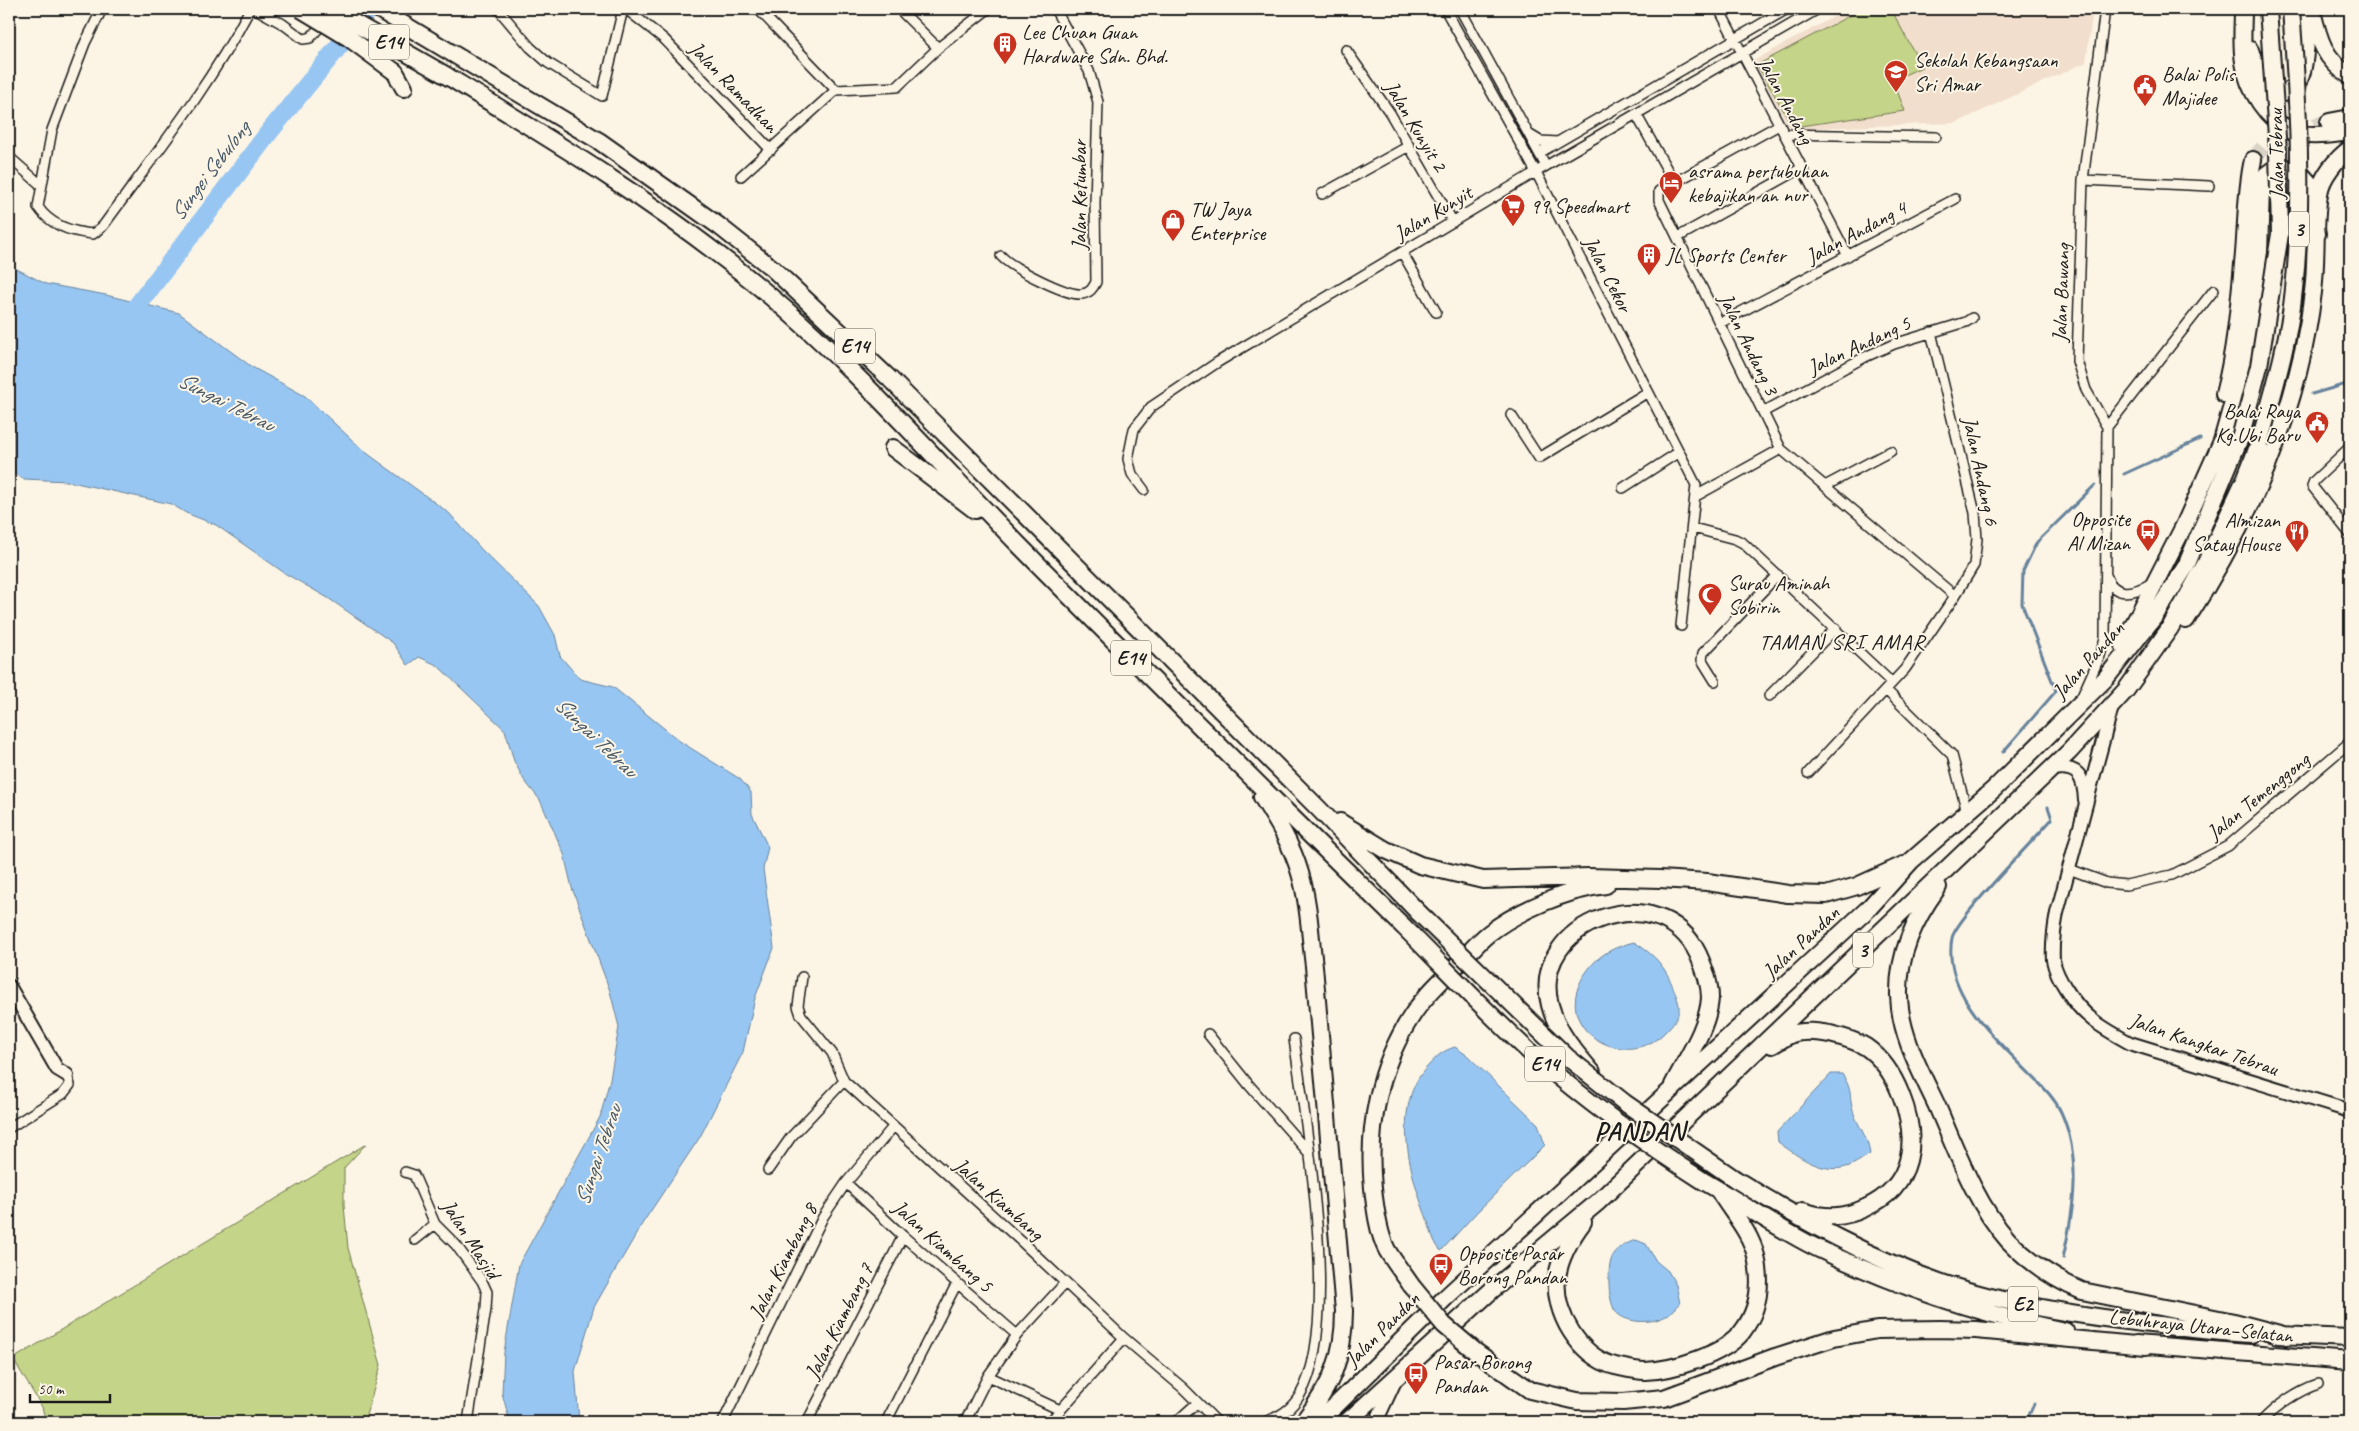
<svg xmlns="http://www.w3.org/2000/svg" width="2359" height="1431" font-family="Caveat,sans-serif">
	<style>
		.built { fill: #f2decc }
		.green { fill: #c4d488; stroke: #707852 }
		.water { fill: #98c6f2; stroke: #66829c }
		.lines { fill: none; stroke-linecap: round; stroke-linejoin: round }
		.stream { stroke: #66829c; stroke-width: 3 }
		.river { stroke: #98c6f2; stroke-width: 19 }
		.highway-tunnel { stroke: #dad4c7; stroke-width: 16; stroke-dasharray: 16 8; stroke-linecap: butt }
		.street-casing { stroke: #1c1c1c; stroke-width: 12 }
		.secondary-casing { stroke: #1c1c1c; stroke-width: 16 }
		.highway-casing { stroke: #1c1c1c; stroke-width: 20 }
		.street { stroke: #fcf5e5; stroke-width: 9 }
		.secondary { stroke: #fcf5e5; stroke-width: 12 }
		.highway { stroke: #fcf5e5; stroke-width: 16 }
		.highway-bridge-casing { stroke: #1c1c1c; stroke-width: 20; stroke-linecap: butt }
		.highway-bridge { stroke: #fcf5e5; stroke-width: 16 }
		.labels { text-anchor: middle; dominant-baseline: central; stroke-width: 4; stroke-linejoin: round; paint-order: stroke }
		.shield { fill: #fcf5e5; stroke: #5f5d58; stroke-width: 1 }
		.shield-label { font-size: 20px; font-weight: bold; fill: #1c1c1c }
		.poi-label { font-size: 21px; fill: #1c1c1c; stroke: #fcf5e5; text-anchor: start }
		.street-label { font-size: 21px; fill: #1c1c1c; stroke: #fcf5e5 }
		.water-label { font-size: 22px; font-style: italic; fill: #475867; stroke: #fcf5e5 }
		.neighbourhood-label { font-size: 22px; letter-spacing: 1px; fill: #1c1c1c; stroke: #fcf5e5 }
		.district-label { font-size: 26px; font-weight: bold; letter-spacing: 1px; fill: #1c1c1c; stroke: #fcf5e5 }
	</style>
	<rect width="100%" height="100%" fill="#fcf5e5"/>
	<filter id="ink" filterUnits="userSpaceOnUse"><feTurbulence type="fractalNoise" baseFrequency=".02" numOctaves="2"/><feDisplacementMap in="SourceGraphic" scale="10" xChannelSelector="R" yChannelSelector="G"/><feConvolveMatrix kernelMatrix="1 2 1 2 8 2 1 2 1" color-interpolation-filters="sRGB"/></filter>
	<g filter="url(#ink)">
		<path class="built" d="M1848,9H2093L2086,62L1956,123L1790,129L1753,61Z"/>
		<path class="green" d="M1862,9H1891L1922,67L1893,80L1905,111L1793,127L1757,65Z
			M366,1144L344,1168V1205L348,1248L381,1365L364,1422H46L42,1407L13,1359Z"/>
		<path class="water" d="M9,265L46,284L106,295L179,313L252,367L305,396L364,451L449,513L482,550L539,606L555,635L560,656L580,679L613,687L681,742L740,779L751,792L752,814L768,847L763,869L774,948L755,998L743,1052L700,1137L642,1224L594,1307L575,1371L579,1422H510L502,1393L504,1352L519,1264L600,1117L610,1079L619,1027L610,991L572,888L564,854L540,800L524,780L514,761L505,730L437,665L419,657L408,665L393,643L328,598L286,574L216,525L186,513L171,504L67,481L24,479L9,471Z
			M1634,942C1661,959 1668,971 1678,1001C1682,1013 1675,1022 1666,1031C1626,1075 1545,1028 1587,971C1599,954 1614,947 1634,942Z
			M1455,1047L1468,1056L1538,1124L1545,1145L1477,1212L1441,1251C1432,1241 1431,1229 1426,1216C1409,1172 1391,1104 1428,1066C1437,1056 1442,1051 1455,1047Z
			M1831,1074H1842C1854,1093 1848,1093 1853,1111C1858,1127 1867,1134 1870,1154C1862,1159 1851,1167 1842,1168C1818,1172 1796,1155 1778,1142L1777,1132Z
			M1636,1240L1646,1244L1656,1261L1668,1271L1676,1285L1680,1303C1675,1307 1671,1313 1666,1316C1652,1324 1625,1324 1615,1311C1608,1300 1606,1264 1614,1254C1620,1246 1627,1243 1636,1240Z"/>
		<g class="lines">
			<path class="stream" d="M2312,394L2350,383
				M2124,474L2200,439
				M2003,752L2056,691L2022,604L2023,571L2037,542L2095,485
				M2048,807L2052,819C2035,839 1956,919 1952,938C1942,993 1996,1039 2030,1074C2042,1086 2054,1097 2061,1112C2082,1159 2074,1210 2063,1258
				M2026,1422L2034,1404"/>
			<path class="river" d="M124,323L270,131L369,9"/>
			<path class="highway-tunnel" d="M2253,160L2266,144L2291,132L2329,122"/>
			<defs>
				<path id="street" d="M102,9L85,43L52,130L38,207C50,225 71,232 93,234L103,226C154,156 209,87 250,9
					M256,9L283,24L303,39L310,38L326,20
					M498,9L530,47L548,63L602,96L623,9
					M626,9L664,39L771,150
					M758,9L836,90L897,87L938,48L988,9
					M899,9L938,48
					M1445,9L1536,172L1696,485L1681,626
					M1460,9L1546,166
					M1719,9L1848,256
					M1346,50L1390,113L1453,222
					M1636,114L1674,182
					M1779,125L1659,191V200L1781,449L1955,596
					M1784,134L1936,137
					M1530,135L1540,141L1558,142
					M1539,153L1787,9
					M9,157L41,185
					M741,176L836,90
					M2083,180L2209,186
					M1322,194L1409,146
					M1678,237L1802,168
					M1402,252L1436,312
					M1001,256C1012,268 1067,296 1082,294C1090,293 1093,288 1096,282L1095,203L1098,102L1089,71L1055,9
					M1720,323L1955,199
					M1763,412L1865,357L1894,344L1966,322L1972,318
					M1511,415L1539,458L1648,392
					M2107,427L2214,290
					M2350,447L2314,481L2312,486L2350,534
					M1825,486L1891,451
					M1623,488L1679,452
					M1144,490L1132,474L1128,459L1134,429L1151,407L1218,362L1546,166L1818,9
					M1696,496L1781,449
					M1693,528L1735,539L1743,543L1892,683
					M2106,575C2114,599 2135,593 2152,583
					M1715,681L1702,660L1703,653L1778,575
					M1886,690L1952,755L1967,812
					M2083,694L2100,656L2105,638L2107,427L2086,390L2077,361L2083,180L2105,9
					M1769,696L1836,628
					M1808,773L1905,669L1955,596L1974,565L1977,539L1975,513L1931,332
					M2069,869L2107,883L2126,885L2172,875L2228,846L2350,742
					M802,977L798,1006L801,1015L832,1053L844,1081
					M1208,1034L1249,1085L1309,1153
					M9,1128L63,1094L70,1085L67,1075
					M768,1170L791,1137L844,1081L1023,1243L1124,1338L1183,1388L1217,1422
					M405,1172L414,1175L435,1224L456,1245L482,1281L487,1292L486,1309L468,1422
					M846,1183L903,1236L1017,1335
					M415,1240L435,1224
					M988,1376L1060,1410
					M723,1422L823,1217L846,1183L893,1127
					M807,1422L903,1236
					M886,1422L957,1283
					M965,1422L988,1376L1017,1335L1065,1283
					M1050,1422L1124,1338
					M1176,1422L1197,1403
					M1265,1422C1280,1416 1291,1410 1300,1395C1342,1326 1305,1121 1294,1039
					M2261,1422C2276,1406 2297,1391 2318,1384"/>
				<path id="secondary" d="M2112,707L2057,913C2054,929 2052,944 2053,960C2055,970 2060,980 2066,989C2083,1017 2101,1027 2130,1043L2350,1111
					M2052,769C2078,765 2084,776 2085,801
					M9,986L57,1069L67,1075
					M1376,1422L1396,1379"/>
				<path id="highway" d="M378,9L599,141L719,226L772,268L890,379L1319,809L1419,913
					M2243,9C2243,26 2241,45 2244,62C2248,90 2267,120 2293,132C2308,138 2335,134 2350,132
					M2312,11C2319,40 2324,59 2350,76
					M2250,50C2255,64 2264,103 2286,92C2293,88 2299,83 2301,75C2307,57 2306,28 2308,9
					M395,72L404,88
					M447,76C552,140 657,203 752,281C849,360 931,455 1018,544C1145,673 1274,800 1403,926
					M2329,122L2350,118
					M2224,394C2235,352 2239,307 2243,264C2247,229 2245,195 2253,160
					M893,448L975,510
					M2186,620C2250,521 2299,411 2313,292C2317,260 2314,226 2319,194C2321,177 2337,158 2350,149
					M2123,645L2184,526L2222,441L2243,367L2259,256L2261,187L2266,175L2274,169L2287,168L2301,174L2309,183L2317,234
					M1262,797C1277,821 1292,845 1300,873C1309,903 1310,935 1314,966L1344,1311C1344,1358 1331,1386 1303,1422
					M1340,822L1386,850L1420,865L1483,880L1589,877L1660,879L1707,882L1788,894L1826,895L1857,886L1903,865
					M1938,887C1914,920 1898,954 1899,996C1900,1035 1921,1072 1937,1106C1957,1152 1975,1203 2008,1240C2029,1262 2054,1279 2082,1291L2234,1322L2287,1336
					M1772,1045C1778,1042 1785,1037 1792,1034C1804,1030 1818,1032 1830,1034C1842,1037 1855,1040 1866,1047C1882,1058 1894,1077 1901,1095C1919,1140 1914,1186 1865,1208C1844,1218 1826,1219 1803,1211
					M1592,1072C1575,1052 1557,1032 1550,1005C1528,922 1660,874 1698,954C1704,967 1710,983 1710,998C1708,1028 1686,1059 1673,1085
					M1735,1179C1801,1220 1871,1259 1945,1284C2004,1303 2065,1313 2126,1321C2168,1326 2209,1332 2251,1334
					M1705,1182C1742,1203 1778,1229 1817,1248C1896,1286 1979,1314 2065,1331
					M1583,1222C1571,1238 1560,1257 1557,1277C1553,1312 1579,1357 1615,1366C1624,1368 1636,1371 1645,1371C1673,1370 1724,1355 1742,1332C1759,1310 1762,1283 1756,1256C1750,1231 1732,1213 1719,1191
					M1411,1285C1403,1273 1394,1262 1387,1250C1378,1233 1375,1207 1373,1188C1367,1128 1379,1065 1413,1014C1426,994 1444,978 1461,961C1470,952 1478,942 1488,934C1517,911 1568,889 1606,885
					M2278,1335L2350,1338
					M2136,1344L2350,1361
					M1476,1352L1530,1390L1577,1401L1623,1402L1664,1398L1775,1357L1834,1338L1877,1330L1940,1329L1976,1330L2146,1346
					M1319,1422L1445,1298L1869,908L1911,861L1994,789L2106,678L2154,617L2186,566L2240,438
					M1347,1422L1492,1290L1598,1202L2069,752L2126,690L2170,628L2205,565L2246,477L2259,444"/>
			</defs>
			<use href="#street" class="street-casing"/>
			<use href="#secondary" class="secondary-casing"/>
			<use href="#highway" class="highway-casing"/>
			<use href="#street" class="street"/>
			<use href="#secondary" class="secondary"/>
			<use href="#highway" class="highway"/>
			<defs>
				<path id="highway-bridge" d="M301,9L349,38L395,72
					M330,9L447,76
					M2240,438L2259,366L2280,234L2278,151L2268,9
					M2259,444C2273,393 2289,342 2294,289C2304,196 2298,102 2291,9
					M1419,913L1567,1057L1625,1103L1735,1179
					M1403,926C1446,969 1488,1014 1533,1055C1587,1102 1645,1144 1705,1182
					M1411,1285L1444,1325L1476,1352"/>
			</defs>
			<use href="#highway-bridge" class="highway-bridge-casing"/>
			<use href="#highway-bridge" class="highway-bridge"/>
		</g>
	</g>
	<defs>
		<symbol id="building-pin" viewBox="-11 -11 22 30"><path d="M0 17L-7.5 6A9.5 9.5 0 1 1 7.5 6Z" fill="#c8321e" stroke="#fcf5e5"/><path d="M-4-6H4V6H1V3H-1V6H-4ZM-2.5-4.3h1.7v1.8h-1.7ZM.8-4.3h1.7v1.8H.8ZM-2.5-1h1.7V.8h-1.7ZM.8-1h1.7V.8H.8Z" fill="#fff"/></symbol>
		<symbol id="school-pin" viewBox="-11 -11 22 30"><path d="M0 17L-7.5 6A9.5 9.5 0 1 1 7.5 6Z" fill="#c8321e" stroke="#fcf5e5"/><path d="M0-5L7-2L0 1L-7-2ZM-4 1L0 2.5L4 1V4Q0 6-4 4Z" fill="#fff"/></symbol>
		<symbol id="civic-pin" viewBox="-11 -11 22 30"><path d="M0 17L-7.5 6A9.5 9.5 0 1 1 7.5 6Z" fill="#c8321e" stroke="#fcf5e5"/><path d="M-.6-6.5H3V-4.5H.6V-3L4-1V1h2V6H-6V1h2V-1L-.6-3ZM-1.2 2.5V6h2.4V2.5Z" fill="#fff"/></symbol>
		<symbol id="hotel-pin" viewBox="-11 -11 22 30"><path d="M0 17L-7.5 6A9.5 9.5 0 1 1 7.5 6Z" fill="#c8321e" stroke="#fcf5e5"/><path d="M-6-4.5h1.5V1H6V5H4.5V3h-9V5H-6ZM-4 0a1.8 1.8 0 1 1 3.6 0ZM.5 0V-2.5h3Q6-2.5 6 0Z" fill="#fff"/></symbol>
		<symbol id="supermarket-pin" viewBox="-11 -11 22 30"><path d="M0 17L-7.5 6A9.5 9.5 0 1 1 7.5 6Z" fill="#c8321e" stroke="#fcf5e5"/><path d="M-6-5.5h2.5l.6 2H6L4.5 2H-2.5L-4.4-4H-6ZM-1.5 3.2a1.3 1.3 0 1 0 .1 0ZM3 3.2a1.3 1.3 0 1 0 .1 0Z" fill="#fff"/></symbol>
		<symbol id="shop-pin" viewBox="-11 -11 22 30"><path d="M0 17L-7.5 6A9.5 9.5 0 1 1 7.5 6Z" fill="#c8321e" stroke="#fcf5e5"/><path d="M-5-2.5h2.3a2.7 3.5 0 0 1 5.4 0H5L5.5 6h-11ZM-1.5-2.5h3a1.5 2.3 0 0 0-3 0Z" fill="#fff"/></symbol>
		<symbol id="bus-pin" viewBox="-11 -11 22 30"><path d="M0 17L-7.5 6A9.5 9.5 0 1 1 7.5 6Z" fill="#c8321e" stroke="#fcf5e5"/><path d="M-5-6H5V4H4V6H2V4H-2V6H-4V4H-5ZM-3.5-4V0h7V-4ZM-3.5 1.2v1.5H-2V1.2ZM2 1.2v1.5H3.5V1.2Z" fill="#fff"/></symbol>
		<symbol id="restaurant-pin" viewBox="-11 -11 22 30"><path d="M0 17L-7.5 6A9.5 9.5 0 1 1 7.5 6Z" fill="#c8321e" stroke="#fcf5e5"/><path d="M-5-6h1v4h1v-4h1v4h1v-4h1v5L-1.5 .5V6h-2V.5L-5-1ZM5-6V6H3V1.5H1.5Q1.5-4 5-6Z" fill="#fff"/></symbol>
		<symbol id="mosque-pin" viewBox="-11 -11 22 30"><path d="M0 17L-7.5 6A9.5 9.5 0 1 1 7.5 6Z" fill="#c8321e" stroke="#fcf5e5"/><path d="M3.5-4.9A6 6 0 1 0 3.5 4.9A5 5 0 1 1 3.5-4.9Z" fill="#fff"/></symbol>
	</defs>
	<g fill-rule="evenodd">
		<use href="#building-pin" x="991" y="30" width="28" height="38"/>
		<use href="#school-pin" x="1882" y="58" width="28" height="38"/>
		<use href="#civic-pin" x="2131" y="72" width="28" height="38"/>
		<use href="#hotel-pin" x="1657" y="169" width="28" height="38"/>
		<use href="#supermarket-pin" x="1499" y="192" width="28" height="38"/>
		<use href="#shop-pin" x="1159" y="207" width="28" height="38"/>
		<use href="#building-pin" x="1635" y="241" width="28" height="38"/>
		<use href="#civic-pin" x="2303" y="409" width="28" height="38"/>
		<use href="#bus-pin" x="2134" y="517" width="28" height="38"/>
		<use href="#restaurant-pin" x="2283" y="518" width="28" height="38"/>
		<use href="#mosque-pin" x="1696" y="581" width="28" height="38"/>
		<use href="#bus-pin" x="1427" y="1251" width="28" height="38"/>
		<use href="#bus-pin" x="1402" y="1360" width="28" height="38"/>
	</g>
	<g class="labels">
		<g class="shield">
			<rect x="369" y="24.5" width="40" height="35" rx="4"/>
			<rect x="2289" y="211.5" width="20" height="35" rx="4"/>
			<rect x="835" y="328.5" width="40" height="35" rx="4"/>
			<rect x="1111" y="640.5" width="40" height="35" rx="4"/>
			<rect x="1853" y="932.5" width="20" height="35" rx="4"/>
			<rect x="1525" y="1046.5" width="40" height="35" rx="4"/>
			<rect x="2008" y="1286.5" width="30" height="35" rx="4"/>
		</g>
		<g class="shield-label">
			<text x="389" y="42">E14</text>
			<text x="2299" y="229">3</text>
			<text x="855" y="346">E14</text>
			<text x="1131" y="658">E14</text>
			<text x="1863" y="950">3</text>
			<text x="1545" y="1064">E14</text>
			<text x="2023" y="1304">E2</text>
		</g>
		<g class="poi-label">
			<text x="1022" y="32">Lee Chuan Guan<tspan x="1022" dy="24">Hardware Sdn. Bhd.</tspan></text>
			<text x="1914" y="60">Sekolah Kebangsaan<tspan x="1914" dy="24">Sri Amar</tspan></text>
			<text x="2162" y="74">Balai Polis<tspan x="2162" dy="24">Majidee</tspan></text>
			<text x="1688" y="171">asrama pertubuhan<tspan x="1688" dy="24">kebajikan an nur</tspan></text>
			<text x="1530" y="206">99 Speedmart</text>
			<text x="1190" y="209">TW Jaya<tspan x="1190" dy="24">Enterprise</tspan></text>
			<text x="1666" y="255">JL Sports Center</text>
			<text x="2300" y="411" text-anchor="end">Balai Raya<tspan x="2300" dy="24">Kg.Ubi Baru</tspan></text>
			<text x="2130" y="519" text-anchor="end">Opposite<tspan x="2130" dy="24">Al Mizan</tspan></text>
			<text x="2280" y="520" text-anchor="end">Almizan<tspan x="2280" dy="24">Satay House</tspan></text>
			<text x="1728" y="583">Surau Aminah<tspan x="1728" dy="24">Sobirin</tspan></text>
			<text x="1458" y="1253">Opposite Pasar<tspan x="1458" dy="24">Borong Pandan</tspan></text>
			<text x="1434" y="1362">Pasar Borong<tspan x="1434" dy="24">Pandan</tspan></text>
		</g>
		<g class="street-label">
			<text transform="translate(734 87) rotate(46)">Jalan Ramadhan</text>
			<text transform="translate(1786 100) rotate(62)">Jalan Andang</text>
			<text transform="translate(1416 126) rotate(59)">Jalan Kunyit 2</text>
			<text transform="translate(2276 154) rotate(-91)">Jalan Tebrau</text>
			<text transform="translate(1079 195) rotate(-90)">Jalan Ketumbar</text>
			<text transform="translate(1433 213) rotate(-31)">Jalan Kunyit</text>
			<text transform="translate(1856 232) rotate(-28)">Jalan Andang 4</text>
			<text transform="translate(1608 274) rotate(63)">Jalan Cekor</text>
			<text transform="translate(2061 293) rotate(-88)">Jalan Bawang</text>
			<text transform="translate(1749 344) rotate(64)">Jalan Andang 3</text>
			<text transform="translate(1859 345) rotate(-25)">Jalan Andang 5</text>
			<text transform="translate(1981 471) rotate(78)">Jalan Andang 6</text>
			<text transform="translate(2088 660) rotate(-48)">Jalan Pandan</text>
			<text transform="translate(2258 796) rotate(-39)">Jalan Temenggong</text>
			<text transform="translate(1801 942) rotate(-43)">Jalan Pandan</text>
			<text transform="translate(2204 1044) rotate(19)">Jalan Kangkar Tebrau</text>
			<text transform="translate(999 1199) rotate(42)">Jalan Kiambang</text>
			<text transform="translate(471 1239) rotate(57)">Jalan Masjid</text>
			<text transform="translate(943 1246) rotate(42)">Jalan Kiambang 5</text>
			<text transform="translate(783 1261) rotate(-63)">Jalan Kiambang 8</text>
			<text transform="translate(839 1321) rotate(-63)">Jalan Kiambang 7</text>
			<text transform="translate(2201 1326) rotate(6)">Lebuhraya Utara–Selatan</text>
			<text transform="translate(1382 1329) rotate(-45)">Jalan Pandan</text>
		</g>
		<g class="water-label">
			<text transform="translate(210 171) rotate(-53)">Sungei Sebulong</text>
			<text transform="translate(226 402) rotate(27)">Sungai Tebrau</text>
			<text transform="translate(596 737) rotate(44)">Sungai Tebrau</text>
			<text transform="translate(598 1155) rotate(-71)">Sungai Tebrau</text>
		</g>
		<g class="neighbourhood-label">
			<text x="1842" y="642">TAMAN SRI AMAR</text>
		</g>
		<g class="district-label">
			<text x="1640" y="1131">PANDAN</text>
		</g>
	</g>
	<rect width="2359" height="1431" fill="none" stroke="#fcf5e5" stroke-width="30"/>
	<rect x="15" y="15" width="2329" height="1401" fill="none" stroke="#1c1c1c" stroke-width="2" filter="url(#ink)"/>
	<path d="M30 1394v8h80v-8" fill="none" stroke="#1c1c1c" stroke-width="2.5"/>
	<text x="38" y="1394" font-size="15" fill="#1c1c1c" stroke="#fcf5e5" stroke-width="4" paint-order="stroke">50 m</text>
</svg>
